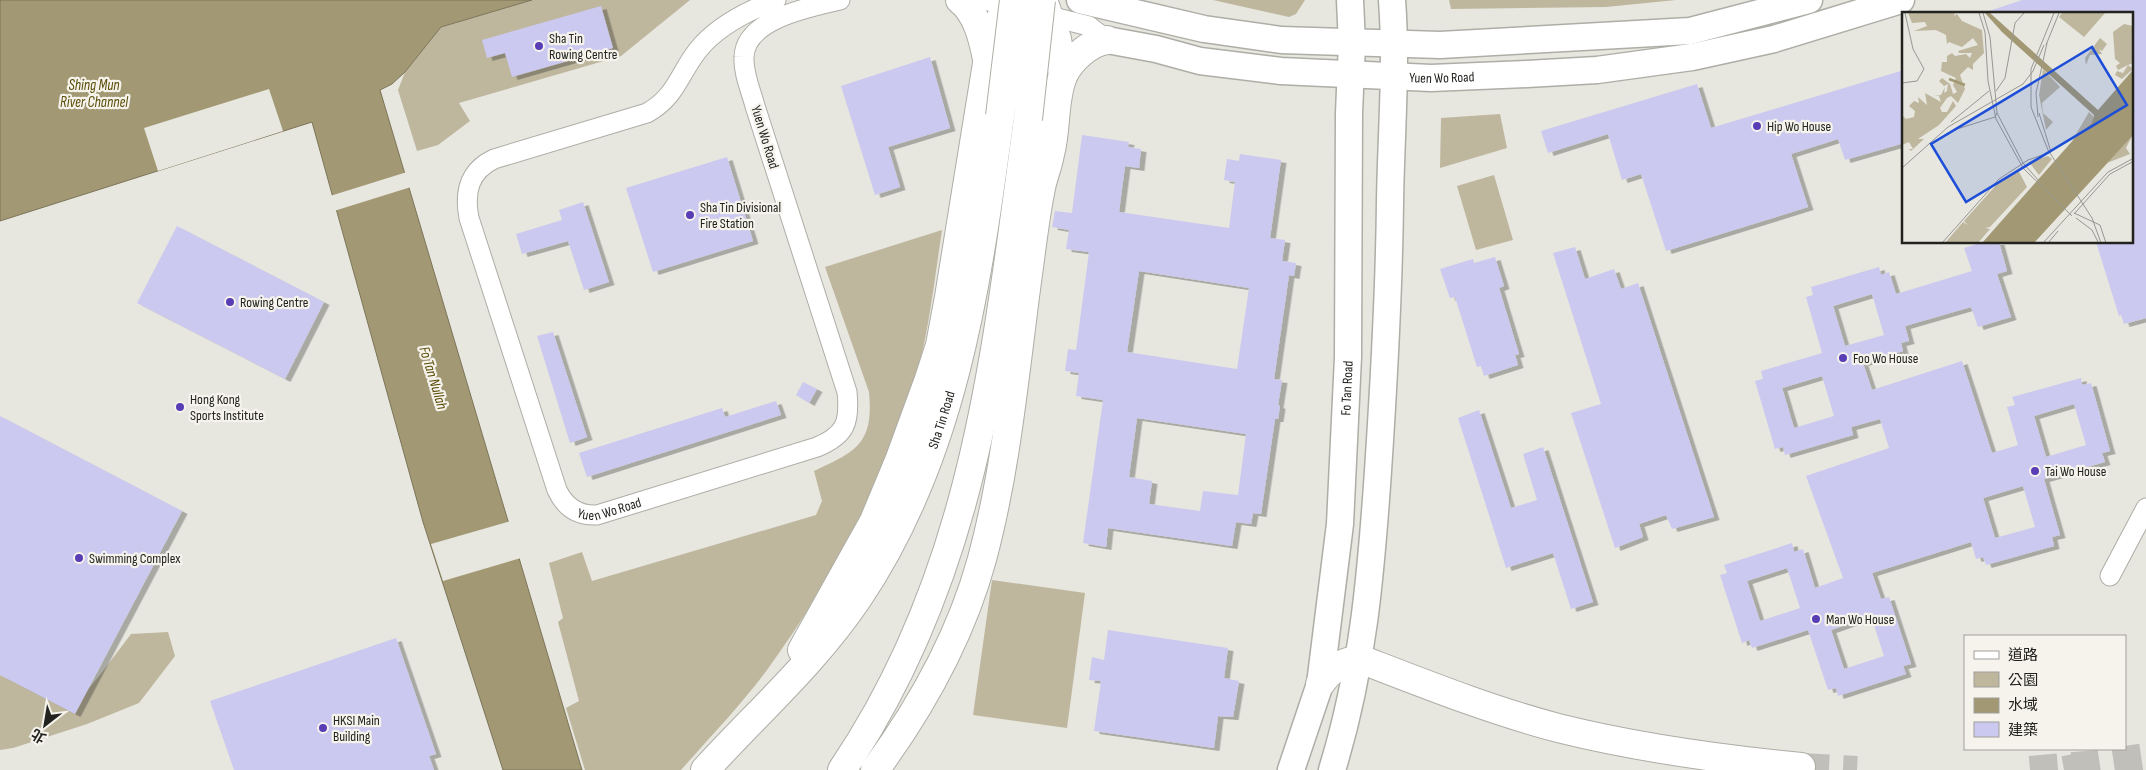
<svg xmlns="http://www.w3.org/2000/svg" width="2146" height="770" font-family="'Sofia Sans Condensed','Noto Sans TC',sans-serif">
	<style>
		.green { fill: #beb79e }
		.water { fill: #a29873; stroke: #7c755a }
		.pier { fill: #e7e6df }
		.building { fill: #cbc9ef; fill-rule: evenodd; filter: url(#shadow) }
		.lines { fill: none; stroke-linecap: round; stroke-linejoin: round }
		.trunk-tunnel { stroke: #c0bfb9; stroke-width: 28; stroke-dasharray: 28 14; stroke-linecap: butt }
		.motorway-tunnel { stroke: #c0bfb9; stroke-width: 28; stroke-dasharray: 28 14; stroke-linecap: butt }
		.minor-casing { stroke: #aeada6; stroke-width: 21 }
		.secondary-casing { stroke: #aeada6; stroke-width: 29 }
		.trunk-casing { stroke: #aeada6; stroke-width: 30 }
		.motorway-casing { stroke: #aeada6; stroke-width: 30 }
		.minor { stroke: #fff; stroke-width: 19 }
		.secondary { stroke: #fff; stroke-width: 26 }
		.trunk { stroke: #fff; stroke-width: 28 }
		.motorway { stroke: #fff; stroke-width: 28 }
		.motorway-bridge-casing { stroke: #aeada6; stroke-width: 30; stroke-linecap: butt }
		.motorway-bridge { stroke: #fff; stroke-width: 28 }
		.poi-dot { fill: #583db5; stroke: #f5f3ec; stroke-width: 2 }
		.labels { text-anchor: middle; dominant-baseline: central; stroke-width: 4.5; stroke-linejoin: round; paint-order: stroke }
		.poi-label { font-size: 14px; fill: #22221f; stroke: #f5f3ec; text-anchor: start }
		.street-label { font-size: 14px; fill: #22221f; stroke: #f5f3ec }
		.water-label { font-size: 15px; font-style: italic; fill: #5a4c06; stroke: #f5f3ec }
		.inset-river { fill: none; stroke: #a29873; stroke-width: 2.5 }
		.inset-road { fill: none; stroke: #989892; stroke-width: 1 }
		.view { fill: #1d4ed8; fill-opacity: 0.15; stroke: #1d4ed8; stroke-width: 2.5 }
		.inset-edge { fill: none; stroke: #22221f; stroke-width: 2.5 }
	</style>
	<defs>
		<filter id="shadow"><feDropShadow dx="5.5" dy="3" stdDeviation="0" flood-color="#0004"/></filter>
	</defs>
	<rect width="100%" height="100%" fill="#e7e6df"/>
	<path class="green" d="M532,0H690L621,56L459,103L470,121L438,145L417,151L398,90L405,72L441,27Z
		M1213,0H1305L1296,14L1289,17Z
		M1449,0H1676L1606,7L1451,9Z
		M1500,114L1507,148L1440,168L1441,118Z
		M1494,175L1513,240L1476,250L1457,186Z
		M942,230C934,283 928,338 913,390C888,482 823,593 767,670C741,705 710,737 681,770H585L566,708L579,701L558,622L563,618L549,563L582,552L592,581L816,515L822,501L814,471C856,451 874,444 869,392L825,267Z
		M992,580L1085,593L1067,728L973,715Z
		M168,632L175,656L139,703L87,724L13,748L0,750V675L70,710L100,675L131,634Z"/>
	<path class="water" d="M0,0H532L441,27L405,72L392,84L380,90L582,770H503L423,522L312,122L0,221Z"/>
	<path class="pier" d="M269,89L283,131L158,171L144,128Z
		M407,172L411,187L334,211L330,196Z
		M511,521L521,558L443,581L431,544Z"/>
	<path class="building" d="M2022,0H2146V318L2124,324L2121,315L2119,316L2096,242H2132V14H1989V11Z
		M601,6L613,48L512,77L505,53L487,58L482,40Z
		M930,57L950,128L888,147L900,187L875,195L841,86Z
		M1904,70V143L1845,160L1838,139L1791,154L1808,207L1666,251L1641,174L1622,180L1608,134L1548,153L1541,131L1697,84L1711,128Z
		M1082,135L1129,142L1128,147L1141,149L1139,168L1125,166L1119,212L1229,228L1235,182L1224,180L1227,159L1239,161L1240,154L1281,160L1270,238L1285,240L1282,261L1296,263L1294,276L1289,275L1274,379L1282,380L1278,405L1280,406L1278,419H1275L1261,514L1253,513L1251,524L1236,522L1232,546L1108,528L1106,547L1083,543L1103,400L1076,396L1079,373L1065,371L1068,349L1076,350L1089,252L1066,249L1069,230L1052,227L1055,211L1072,213ZM1139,271L1249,288L1237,369L1127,352ZM1137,418L1246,434L1238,495L1203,491L1200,511L1149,504L1152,481L1129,477Z
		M727,157L753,241L653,272L626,188Z
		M583,202L609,282L584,290L568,241L522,254L516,234L562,220L559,210Z
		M177,226L324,302L285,379L137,303Z
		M1983,242H1999L2007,271L1997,274L2011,317L1978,327L1971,307L1905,326L1909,341L1901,343L1903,351L1863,363L1872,390L1962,361L1992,453L2018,445L2007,407L2015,405L2012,397L2081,378L2082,385L2091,383L2110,451L2102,453L2105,462L2044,479L2060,535L2052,537L2054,546L1986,565L1983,557L1976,559L1971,542L1872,573L1881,599L1889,597L1911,664L1903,666L1906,674L1838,696L1836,688L1828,690L1808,630L1752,648L1749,640L1742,643L1720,575L1727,573L1724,565L1792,543L1794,552L1803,549L1815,588L1843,578L1806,476L1889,448L1880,419L1851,427L1853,435L1785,455L1783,447L1775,449L1755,381L1763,379L1761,371L1822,353L1806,297L1813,295L1811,287L1879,267L1881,275L1889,272L1896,294L1972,271L1964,248ZM1872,294L1884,335L1845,346L1833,306ZM1822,376L1834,416L1794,428L1782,388ZM2074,404L2086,445L2046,457L2034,416ZM2023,486L2035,527L1995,538L1983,498ZM1787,568L1800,608L1760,621L1747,581ZM1871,616L1884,656L1844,669L1831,630Z
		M1575,247L1585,279L1614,269L1621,289L1638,283L1714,517L1672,529L1666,515L1639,524L1643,537L1615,548L1571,413L1601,404L1553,253Z
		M1495,257L1504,286L1499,288L1519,354L1515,355L1518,365L1484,376L1481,366L1477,367L1455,297L1450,298L1440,269L1473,259L1474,263Z
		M553,332L587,437L570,443L537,336Z
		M803,382L817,389L809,403L796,395Z
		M776,401L781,415L587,477L579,453L722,408L725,417Z
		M1479,410L1511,508L1537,500L1523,454L1543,447L1593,602L1571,609L1553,553L1506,568L1458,418Z
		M0,416L182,511L75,714L0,675Z
		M1108,630L1228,648L1224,678L1239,681L1233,717L1218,716L1214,748L1094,731L1101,681L1089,680L1092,657L1104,660Z
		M396,638L436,754L429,756L434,770H234L210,701Z"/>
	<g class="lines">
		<path class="trunk-tunnel" d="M1801,767L1857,770
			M2030,770L2098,764L2146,757"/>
		<path class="motorway-tunnel" d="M2064,770L2098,764"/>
		<defs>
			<g id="minor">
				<path id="s1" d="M776,0C747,11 717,26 698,50C679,74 676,97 647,113L494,159C469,171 464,192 469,218L557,490C565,507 578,516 597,515L817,447C846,435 850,422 847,392L755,106C751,91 743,73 744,57C745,19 810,7 840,0"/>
				<path d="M985,0L1089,26L1107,40"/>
				<path d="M2110,576L2146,508"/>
			</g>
			<g id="secondary">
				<path d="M1080,0L1204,29L1281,40L1440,45L1690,31L1809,0"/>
				<path id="s2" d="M1107,40L1156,49L1200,61L1281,71L1431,78L1527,74L1597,70L1692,57L1774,39L1901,0"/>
				<path id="s3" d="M1291,770L1320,684L1340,524L1348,357L1349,113L1352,44L1350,0"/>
				<path d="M1332,770C1363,670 1371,574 1378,471C1384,381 1389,292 1390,202C1391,135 1397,67 1392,0"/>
			</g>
			<path id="trunk" d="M1320,684C1332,668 1341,662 1360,659C1425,684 1490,710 1558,728C1638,748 1719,759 1801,767"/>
			<g id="motorway">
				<path d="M960,0C977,13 983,39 987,59"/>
				<path d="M1043,0L1057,39L1063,76"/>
				<path d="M802,650L874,521L899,461L929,379L940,345L949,297L990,45L1008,0"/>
				<path id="s4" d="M705,770C757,713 815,662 858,598C955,454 977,283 1000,116"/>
				<path d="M842,770C977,571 996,350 1028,119"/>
				<path d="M875,770C922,706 961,636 982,559C1007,467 1015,369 1028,274C1032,246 1035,217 1041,188C1043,177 1048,166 1050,154C1057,129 1053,101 1063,76C1070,60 1090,42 1107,40"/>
			</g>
		</defs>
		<use href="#minor" class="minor-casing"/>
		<use href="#secondary" class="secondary-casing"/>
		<use href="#trunk" class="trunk-casing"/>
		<use href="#motorway" class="motorway-casing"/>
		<use href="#minor" class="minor"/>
		<use href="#secondary" class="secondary"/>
		<use href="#trunk" class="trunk"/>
		<use href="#motorway" class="motorway"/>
		<defs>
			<path id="motorway-bridge" d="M1000,116L1014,0
				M1028,119L1041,0"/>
		</defs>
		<use href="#motorway-bridge" class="motorway-bridge-casing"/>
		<use href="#motorway-bridge" class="motorway-bridge"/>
	</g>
	<g class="poi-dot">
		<circle cx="539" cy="46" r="5"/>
		<circle cx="1757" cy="126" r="5"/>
		<circle cx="690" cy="215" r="5"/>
		<circle cx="230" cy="302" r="5"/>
		<circle cx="1843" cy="358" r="5"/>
		<circle cx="180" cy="407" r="5"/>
		<circle cx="2035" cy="471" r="5"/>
		<circle cx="79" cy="558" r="5"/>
		<circle cx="1816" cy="619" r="5"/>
		<circle cx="323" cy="728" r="5"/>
	</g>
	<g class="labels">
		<g class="poi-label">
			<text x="549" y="38">Sha Tin<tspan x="549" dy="16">Rowing Centre</tspan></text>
			<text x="1767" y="126">Hip Wo House</text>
			<text x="700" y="207">Sha Tin Divisional<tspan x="700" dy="16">Fire Station</tspan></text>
			<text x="240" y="302">Rowing Centre</text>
			<text x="1853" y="358">Foo Wo House</text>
			<text x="190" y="399">Hong Kong<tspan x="190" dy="16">Sports Institute</tspan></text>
			<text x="2045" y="471">Tai Wo House</text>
			<text x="89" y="558">Swimming Complex</text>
			<text x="1826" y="619">Man Wo House</text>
			<text x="333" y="720">HKSI Main<tspan x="333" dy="16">Building</tspan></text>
		</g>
		<g class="street-label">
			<text stroke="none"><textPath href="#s2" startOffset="338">Yuen Wo Road</textPath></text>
			<text transform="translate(765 137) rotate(73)">Yuen Wo Road</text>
			<text stroke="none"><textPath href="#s3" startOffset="388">Fo Tan Road</textPath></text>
			<text stroke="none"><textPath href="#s4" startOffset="428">Sha Tin Road</textPath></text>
			<text stroke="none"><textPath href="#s1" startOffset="755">Yuen Wo Road</textPath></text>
		</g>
		<g class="water-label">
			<text x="94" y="85">Shing Mun<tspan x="94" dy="17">River Channel</tspan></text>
			<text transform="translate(433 378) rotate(73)">Fo Tan Nullah</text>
		</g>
	</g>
	<g transform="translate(1902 12)">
		<rect width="231" height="231" fill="#e7e6df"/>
		<path d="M6,1H53L52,4L55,2L60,9L80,18L82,41L71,52V58L66,55L58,63L63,77L56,91L49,84L45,86L38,96L40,100H45L51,89L54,94L37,113L16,127H22L9,139L7,137H11L7,130L0,133V103L4,107L12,105L13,99L7,94L12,89L17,91L16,85L25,93L23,81L39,90L37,84H32L39,83L43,75L42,81L45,79L46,72L42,74L37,69L40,66L48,72L51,82L55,80L51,73L54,66L39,59L40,50H45V44L50,41L53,44L64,42L68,46L70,41H57L56,39L76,33L71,26L60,35L47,30L45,32L44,23L34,18L12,19L25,14L23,10L10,11ZM160,1H203L182,25L157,5ZM222,12L231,14V51L226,53L230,56L231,53V57L220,67L213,63L215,59L221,61L226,53L216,58L214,54L218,51L213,47L211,20ZM198,26L205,32L200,39L197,37L200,42L188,43L184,53L183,46ZM141,57L158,75L140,91L141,101L151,110L144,118L137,83ZM187,100L191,104V111L170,129ZM231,122L224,136L228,142L205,151ZM146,144L150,147L137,163L127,150ZM116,158L125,175L88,215L83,216L88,217L76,231H43L61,210L66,213L62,209L96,171Z" fill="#beb79e"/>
		<path d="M83,1H88L196,98L231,58L232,122L132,231H80L173,126L190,111L192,103L100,20Z" fill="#a29873"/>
		<path class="inset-river" d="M47,67L63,73"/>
		<path class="inset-road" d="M77,1L83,20L86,69L94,107L121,156L170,204M81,1L88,25L95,101L121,151L138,170M152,1L129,57V95L146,138L190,206L199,231M144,33L157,1M0,71L15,69L22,57L11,37L3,1M94,79L103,66L113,11L122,1M137,101L149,140M136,105L134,81L145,31M49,110L87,79M55,117L93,105L95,101M0,156L46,115L121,72L131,59L142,33M172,201L198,213L204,231M172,202L208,162L232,149M174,206L190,218L196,230M40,231L97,167L126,148L149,140M141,231L206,160L232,146M146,231L156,219"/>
		<path class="view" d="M190,35L225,93L64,190L29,132Z"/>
		<rect width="231" height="231" class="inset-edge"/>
	</g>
	<rect x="1964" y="635" width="162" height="115" fill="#f5f3ec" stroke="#a19f9a"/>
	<rect x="1974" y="651" width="25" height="8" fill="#ffffff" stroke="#a19f9a"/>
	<text x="2008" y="660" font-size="15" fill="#22221f">道路</text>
	<rect x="1974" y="672" width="25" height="15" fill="#beb79e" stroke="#a19f9a"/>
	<text x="2008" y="685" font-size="15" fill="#22221f">公園</text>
	<rect x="1974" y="698" width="25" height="15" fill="#a29873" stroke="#a19f9a"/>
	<text x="2008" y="710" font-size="15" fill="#22221f">水域</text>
	<rect x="1974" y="722" width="25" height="15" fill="#cbc9ef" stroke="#a19f9a"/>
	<text x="2008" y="735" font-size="15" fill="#22221f">建築</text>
	<g transform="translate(45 725) rotate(211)" stroke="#f5f3ec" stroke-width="4" paint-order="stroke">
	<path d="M0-4L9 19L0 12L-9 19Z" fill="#22221f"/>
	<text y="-8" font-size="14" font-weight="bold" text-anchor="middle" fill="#22221f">北</text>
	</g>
</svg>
